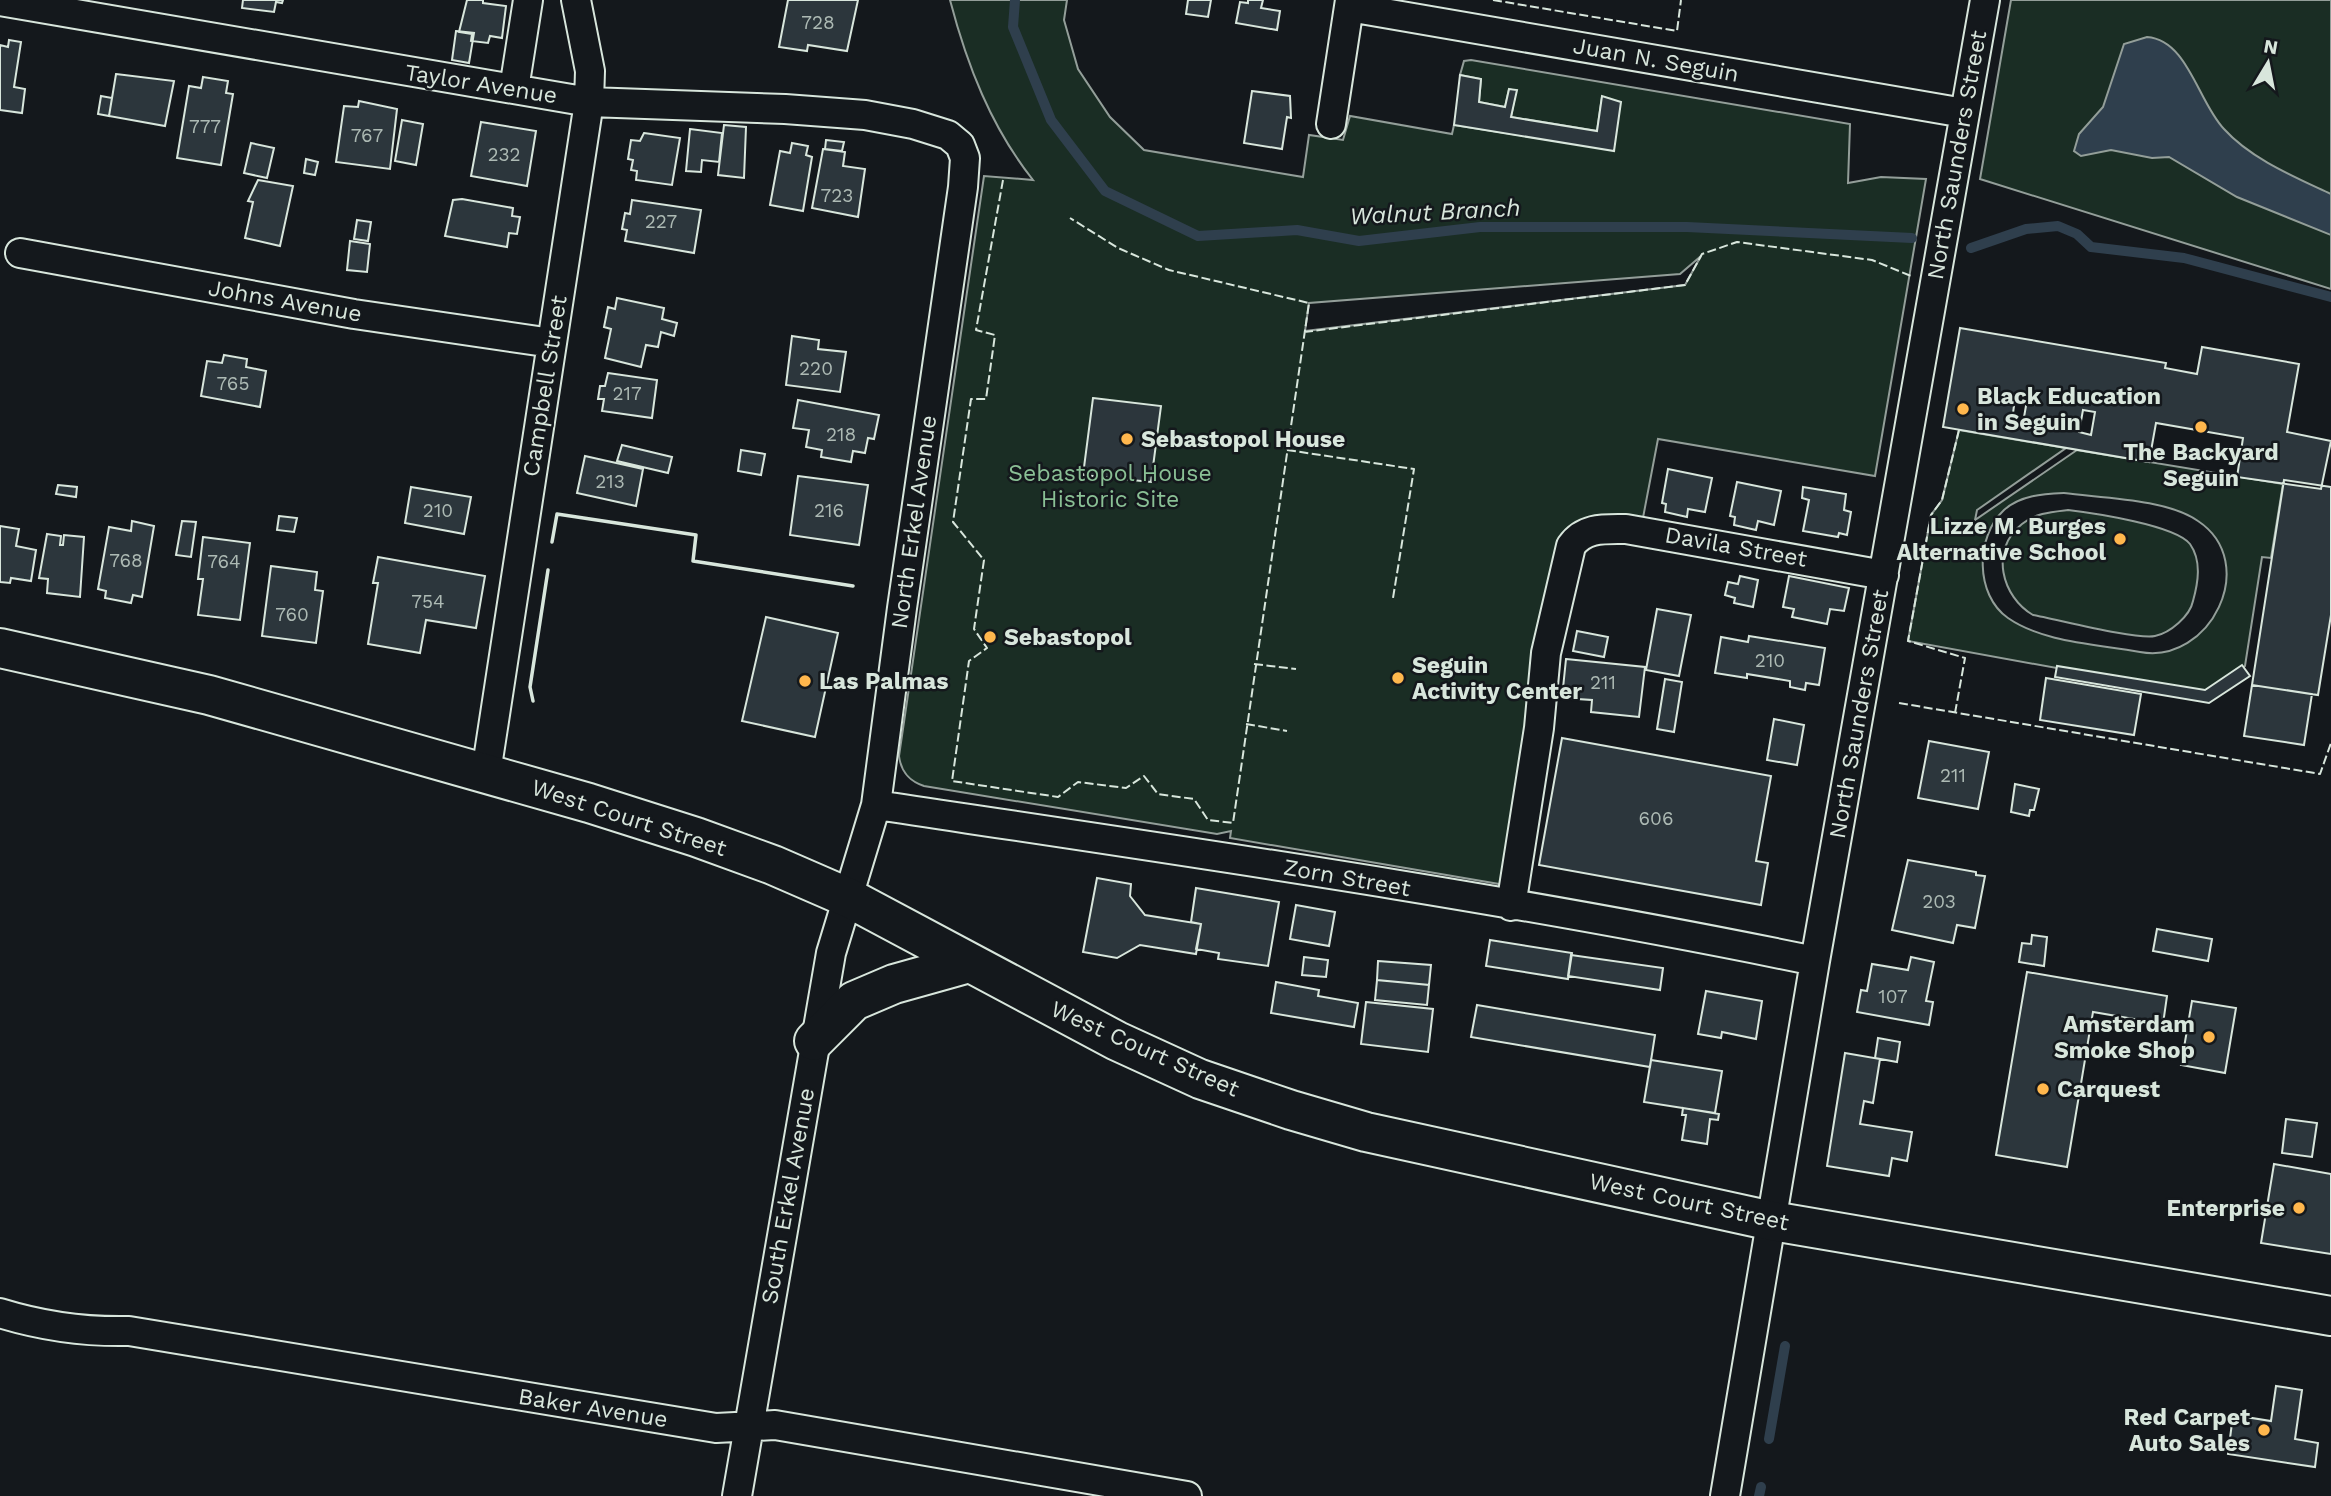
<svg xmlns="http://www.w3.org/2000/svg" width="2331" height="1496" font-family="'Work Sans',sans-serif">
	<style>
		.green { fill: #1a2d24; stroke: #939e99; stroke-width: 2; fill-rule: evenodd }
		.water { fill: #2f3f4d; stroke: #939e99; stroke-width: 2 }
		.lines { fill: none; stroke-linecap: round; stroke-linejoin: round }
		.stream { stroke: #2f3f4d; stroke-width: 10 }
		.building { fill: #2c363c; stroke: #d8e6dc; stroke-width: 2; fill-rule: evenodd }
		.street-casing { stroke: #d8e6dc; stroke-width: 32 }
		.primary-casing { stroke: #d8e6dc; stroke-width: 42 }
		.street { stroke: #14181c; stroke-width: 28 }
		.primary { stroke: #14181c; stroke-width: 38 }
		.fence { stroke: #d8e6dc; stroke-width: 2; stroke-dasharray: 9 3.5; stroke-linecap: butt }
		.wall { stroke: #d8e6dc; stroke-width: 3.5 }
		.poi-dot { fill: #ffb74d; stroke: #14181c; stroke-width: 2.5 }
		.labels { text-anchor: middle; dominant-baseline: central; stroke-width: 5; stroke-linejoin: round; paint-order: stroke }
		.number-label { font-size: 19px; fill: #adbab4 }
		.street-label { font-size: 23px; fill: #d8e6dc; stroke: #14181c }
		.poi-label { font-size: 23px; font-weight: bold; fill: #d8e6dc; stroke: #14181c; text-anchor: start }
		.park-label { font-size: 23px; fill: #8ac095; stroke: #14181c }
		.water-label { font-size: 24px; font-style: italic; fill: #d8e6dc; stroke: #14181c }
	</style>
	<rect width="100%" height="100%" fill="#14181c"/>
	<path class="green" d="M950,0H1067L1064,20L1078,69L1110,117L1144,150L1303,177L1309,135L1343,140L1350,116L1452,134L1454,125L1614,150L1602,97L1597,131L1511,117L1516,91L1509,89L1505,107L1479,102L1481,79L1460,75L1464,61L1471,60L1850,124L1848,183L1881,177L1926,179L1875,476L1658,439L1642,523L1583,521L1532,691L1505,885L1230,838L1231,831L1217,834L924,786C909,781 901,772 899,756L984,176L1033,180C991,127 967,65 950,0ZM1701,256L1685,285L1305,331L1309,303L1680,274Z
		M2011,0H2331V289L1980,179Z
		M1959,430L2066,448L1977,510L1975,520L2077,450L2283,484L2271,558L2262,557L2245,666L2205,695L1908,641L1931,515L1942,500ZM2064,493C2102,498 2167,499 2198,521C2261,563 2210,665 2140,652C2098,644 2044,643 2008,618C1975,595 1975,537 2004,510C2021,495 2043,494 2064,493Z
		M2068,510C2093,513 2175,525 2190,544C2202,561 2198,583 2193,601C2190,616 2170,633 2155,636C2137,640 2056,619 2033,615C2002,597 1989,550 2022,524C2036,513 2051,512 2068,510Z"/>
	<path class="water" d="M2147,37C2188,40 2198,102 2224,129C2251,159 2295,177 2331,194V235L2237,197L2169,157L2152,158L2111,150L2081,156L2074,151L2079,134L2103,107L2124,44Z"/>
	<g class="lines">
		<path class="stream" d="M1015,0L1013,27L1051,120L1105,191L1198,236L1297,230L1359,241L1480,227H1687L1912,238
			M1971,248L2026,229L2058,226L2077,234L2091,247L2184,258L2331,297
			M1769,1439L1785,1346
			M1759,1496L1761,1487"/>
	</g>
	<path class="building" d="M243,0H283L282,3L276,2L274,12L242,8Z
		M467,0H483V3L506,6L502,38L490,36L488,43L471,41L472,34L459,32Z
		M788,0H858L847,51L808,45L807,51L779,47Z
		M1188,0H1211L1208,17L1186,14Z
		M1248,0H1263L1261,8L1280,11L1277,30L1236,23L1240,2L1248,3Z
		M456,31L474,33L469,63L452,60Z
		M9,40L21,42L14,87L25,89L22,113L0,110V45L8,47Z
		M116,74L174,81L165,126L109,116Z
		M1460,75L1481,79L1479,102L1505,107L1509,89L1517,90L1511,117L1597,131L1602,96L1621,102L1614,151L1454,125Z
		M203,77L228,81L226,93L233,94L221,165L177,158L189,86L201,88Z
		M1252,91L1290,96L1291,118L1287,117L1282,149L1244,143Z
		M101,96L112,98L109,116L98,114Z
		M359,101L397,109L390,169L336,162L344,106L358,107Z
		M402,120L423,124L416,165L395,161Z
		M481,122L536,131L527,186L471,176Z
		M724,125L746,127L744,178L718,175Z
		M690,129L722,133L719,162L702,160L701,172L686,171Z
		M644,133L680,138L672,185L636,180L637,171L631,170L633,160L628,159L631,140L640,141Z
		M826,140L844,142L842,151L825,149Z
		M251,143L274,148L267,178L244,173Z
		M792,143L808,146L806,155L812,157L803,211L770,205L780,151L790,153Z
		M823,149L845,152L843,166L865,169L858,217L812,208Z
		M306,159L318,162L315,175L304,173Z
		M258,180L293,186L280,246L245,238L253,202L248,201Z
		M462,199L513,208L512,216L520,217L517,234L509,233L507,247L445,236L453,200Z
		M632,200L701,210L694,253L625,241L627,230L622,229L625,213L630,214Z
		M357,220L371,222L368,241L354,239Z
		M350,241L370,244L367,272L347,270Z
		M617,298L664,308L662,319L677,323L674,336L661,332L658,347L646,345L641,367L605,358L611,329L604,327L608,307L615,309Z
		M1960,328L2166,363L2165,368L2197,374L2202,347L2299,364L2287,432L2331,441L2321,489L2237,477L2243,438L2156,423L2149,462L1943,427ZM2015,398L2027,400L2023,423L2012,421ZM2083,410L2095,412L2091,435L2079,432Z
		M792,336L819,340L818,349L846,352L840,392L786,385Z
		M224,355L247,359L246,367L266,371L260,407L201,396L207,361L222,363Z
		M608,373L657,380L652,418L602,411L604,399H598L600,386H605Z
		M1093,398L1161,406L1151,482L1083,475Z
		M798,400L879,415L874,439L868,438L865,453L853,451L851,462L821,457L822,450L806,447L809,430L793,428Z
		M622,445L672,457L668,473L617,461Z
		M741,450L765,454L761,475L738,471Z
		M585,456L643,469L636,506L577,493Z
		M1668,469L1712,478L1705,512L1688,509L1687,517L1665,512L1666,504L1662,503Z
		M798,476L868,485L859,545L790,535Z
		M2284,480L2331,487V615L2318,695L2252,685Z
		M1737,482L1781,491L1774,525L1758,521L1756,530L1734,525L1735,517L1730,516Z
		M58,485L77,487L76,497L56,494Z
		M411,487L471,497L464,534L405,523Z
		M1803,487L1846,494L1844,510L1851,512L1847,535L1839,533L1838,537L1803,531L1809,500L1802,498Z
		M279,516L297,518L294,532L277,530Z
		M132,521L154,526L142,597L133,595L131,603L105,598L106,591L98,589L109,527L131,531Z
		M182,521L196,522L191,557L176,555Z
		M0,526L19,529L16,546L36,550L31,581L11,578L10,583L0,582Z
		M47,534L61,536L60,545H63L64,535L84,537L80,597L47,593L48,579L39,578Z
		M203,537L250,543L240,620L198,615L203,579H198Z
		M378,557L485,576L476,628L426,620L420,653L368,644L378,583H373Z
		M271,566L317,572L315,590L323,591L316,643L262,636Z
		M1740,576L1758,580L1753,607L1734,603L1735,598L1725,595L1728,582L1738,584Z
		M1789,576L1849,588L1844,611L1830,609L1827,624L1792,617L1794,609L1783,607Z
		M1657,609L1691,615L1679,676L1646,670Z
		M766,617L838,633L815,737L742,721Z
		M1577,631L1608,637L1604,657L1573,651Z
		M1749,636L1825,648L1819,685L1806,683L1805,690L1790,687V681L1747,674V678L1715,673L1721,637L1748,642Z
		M1566,659L1645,667L1639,717L1591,712L1592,700L1562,698Z
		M2242,665L2250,676L2209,703L2055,677L2057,666L2205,690Z
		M2046,678L2141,694L2134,735L2040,720Z
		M1665,679L1682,682L1674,732L1657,729Z
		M2252,685L2312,694L2304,745L2244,736Z
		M1774,719L1804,725L1797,765L1767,760Z
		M1562,738L1771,776L1756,861L1768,863L1761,905L1539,865Z
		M1929,741L1989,752L1978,809L1918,798Z
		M2015,784L2039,789L2034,810H2030L2029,816L2011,812Z
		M1908,860L1976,872V875L1985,876L1975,928L1957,925L1953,943L1892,930Z
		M1097,878L1131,884L1130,896L1145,915L1201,924L1196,954L1140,945L1117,958L1083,952Z
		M1196,888L1279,902L1268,966L1218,959L1219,953L1196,949L1201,924L1191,922Z
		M1296,905L1335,912L1329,946L1290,939Z
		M2157,929L2212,939L2208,961L2153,951Z
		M2032,935L2047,937L2044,966L2019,962L2022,943L2031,944Z
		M1490,940L1572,953L1568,979L1486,966Z
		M1571,955L1663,968L1660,990L1568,976Z
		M1304,957L1328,960L1326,977L1302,975Z
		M1911,957L1934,962L1926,1001L1933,1002L1929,1025L1857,1012L1861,990L1867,991L1872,964L1908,970Z
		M1378,961L1431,965L1429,985L1377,980Z
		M2027,972L2167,996L2163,1024L2093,1012L2067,1167L1996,1155Z
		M1377,980L1429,985L1427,1005L1375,1000Z
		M1276,982L1319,990L1318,996L1358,1003L1354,1027L1271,1013Z
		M1706,991L1762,1001L1756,1039L1722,1032L1721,1038L1698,1034Z
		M2192,1001L2236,1008L2225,1073L2181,1065Z
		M1366,1002L1433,1009L1428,1052L1361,1044Z
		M1477,1005L1655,1035L1650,1067L1471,1037Z
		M1878,1038L1900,1042L1897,1062L1875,1058Z
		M1845,1053L1880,1059L1873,1103L1864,1101L1860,1124L1912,1132L1907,1161L1892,1158L1889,1176L1827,1166Z
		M1651,1060L1722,1071L1715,1113L1644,1102Z
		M1683,1108L1719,1114L1718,1120L1710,1119L1707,1144L1682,1140L1686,1115H1682Z
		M2286,1119L2317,1123L2312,1157L2282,1153Z
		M2274,1164L2331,1174V1254L2261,1243Z
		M2276,1386L2302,1390L2295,1439L2318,1443L2315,1467L2228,1454L2233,1415L2271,1421Z"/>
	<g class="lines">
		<defs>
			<path id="street" d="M0,1L589,102L785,109L865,115L913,124L948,135L960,145L965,158L963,187L902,608L876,805L831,953L737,1496
				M1349,7L1964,113
				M514,89L528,0
				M1331,124L1350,0
				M20,253L354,314L552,343
				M486,773L589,102L590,71L576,0
				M876,805C1190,852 1505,897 1815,961
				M1511,906L1539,728L1546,653L1571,546C1584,527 1605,529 1626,529L1884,575
				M0,1313C42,1326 85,1332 129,1331L716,1428L775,1425L1187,1496
				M1725,1496L1815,961L1985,0"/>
			<path id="primary" d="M0,648L209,695L589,803L696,837L773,865L849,898L1117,1041L1200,1079L1291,1110L1366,1132L1772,1221L2331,1316
				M814,1041L854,1001L894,984L969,963"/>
		</defs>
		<use href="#street" class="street-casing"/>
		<use href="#primary" class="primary-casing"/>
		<use href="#street" class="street"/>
		<use href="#primary" class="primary"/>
		<path class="fence" d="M1493,0L1677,31L1681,0
			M1003,180L976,330L995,335L986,399H971L953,522L984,560L974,629L987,648L969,661L952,781L1058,797L1078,782L1126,788L1144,776L1158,794L1194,799L1208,820L1233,823L1309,303L1169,270L1118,248L1070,218
			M1304,332L1685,285L1702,254L1737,242L1872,260L1911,276
			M1287,450L1414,469L1393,598
			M1254,664L1296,669
			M1899,703L2320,774L2331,743
			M1955,713L1965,658L1908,641L1931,515L1942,500L1959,430H1957
			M1246,724L1287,731"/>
		<path class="wall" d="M552,542L557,514L696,535L693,561L853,586
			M533,701L530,687L548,570"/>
	</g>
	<g class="poi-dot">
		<circle cx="1963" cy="409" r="7"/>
		<circle cx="2201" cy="427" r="7"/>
		<circle cx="1127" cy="439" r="7"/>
		<circle cx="2120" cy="539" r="7"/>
		<circle cx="990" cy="637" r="7"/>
		<circle cx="1398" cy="678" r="7"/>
		<circle cx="805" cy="681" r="7"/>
		<circle cx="2209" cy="1037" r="7"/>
		<circle cx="2043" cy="1089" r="7"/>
		<circle cx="2299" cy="1208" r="7"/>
		<circle cx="2264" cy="1430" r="7"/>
	</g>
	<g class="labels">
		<g class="number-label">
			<text x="818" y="22">728</text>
			<text x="205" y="126">777</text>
			<text x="367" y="135">767</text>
			<text x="504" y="154">232</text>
			<text x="837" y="195">723</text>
			<text x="661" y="221">227</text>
			<text x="816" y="368">220</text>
			<text x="233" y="383">765</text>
			<text x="627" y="393">217</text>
			<text x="841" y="434">218</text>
			<text x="610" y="481">213</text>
			<text x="438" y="510">210</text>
			<text x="829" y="510">216</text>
			<text x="126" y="560">768</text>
			<text x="224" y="561">764</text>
			<text x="428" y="601">754</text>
			<text x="292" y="614">760</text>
			<text x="1770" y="660">210</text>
			<text x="1603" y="682">211</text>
			<text x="1953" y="775">211</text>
			<text x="1656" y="818">606</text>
			<text x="1939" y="901">203</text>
			<text x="1893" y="996">107</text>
		</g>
		<g class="street-label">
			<text transform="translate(1656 60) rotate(10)">Juan N. Seguin</text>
			<text transform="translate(481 84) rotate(9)">Taylor Avenue</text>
			<text transform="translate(1957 155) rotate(-80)">North Saunders Street</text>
			<text transform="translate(285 301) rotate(10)">Johns Avenue</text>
			<text transform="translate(545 386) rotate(-81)">Campbell Street</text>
			<text transform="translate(914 522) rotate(-82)">North Erkel Avenue</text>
			<text transform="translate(1736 547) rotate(10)">Davila Street</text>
			<text transform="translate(1859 714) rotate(-80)">North Saunders Street</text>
			<text transform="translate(629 818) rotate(18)">West Court Street</text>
			<text transform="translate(1347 878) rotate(10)">Zorn Street</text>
			<text transform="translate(1145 1049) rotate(24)">West Court Street</text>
			<text transform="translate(788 1196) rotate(-80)">South Erkel Avenue</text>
			<text transform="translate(1689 1202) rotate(12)">West Court Street</text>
			<text transform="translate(593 1408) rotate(9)">Baker Avenue</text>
		</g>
		<g class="poi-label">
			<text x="1977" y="396">Black Education<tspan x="1977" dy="26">in Seguin</tspan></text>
			<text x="1141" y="439">Sebastopol House</text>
			<text x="2201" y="452" text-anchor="middle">The Backyard<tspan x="2201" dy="26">Seguin</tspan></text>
			<text x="2106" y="526" text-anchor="end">Lizze M. Burges<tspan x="2106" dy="26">Alternative School</tspan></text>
			<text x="1004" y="637">Sebastopol</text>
			<text x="1412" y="665">Seguin<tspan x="1412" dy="26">Activity Center</tspan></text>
			<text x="819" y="681">Las Palmas</text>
			<text x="2195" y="1024" text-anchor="end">Amsterdam<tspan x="2195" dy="26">Smoke Shop</tspan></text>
			<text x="2057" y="1089">Carquest</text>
			<text x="2285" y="1208" text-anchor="end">Enterprise</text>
			<text x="2250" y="1417" text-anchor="end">Red Carpet<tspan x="2250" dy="26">Auto Sales</tspan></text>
		</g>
		<g class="park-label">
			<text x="1110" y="473">Sebastopol House<tspan x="1110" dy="26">Historic Site</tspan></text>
		</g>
		<g class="water-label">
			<text transform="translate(1435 212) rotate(-3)">Walnut Branch</text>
		</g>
	</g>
	<g transform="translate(2268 63) rotate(10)" stroke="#14181c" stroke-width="5" paint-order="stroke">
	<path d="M0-5L12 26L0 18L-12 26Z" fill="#d8e6dc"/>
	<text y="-10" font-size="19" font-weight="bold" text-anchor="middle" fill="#d8e6dc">N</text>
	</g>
</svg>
